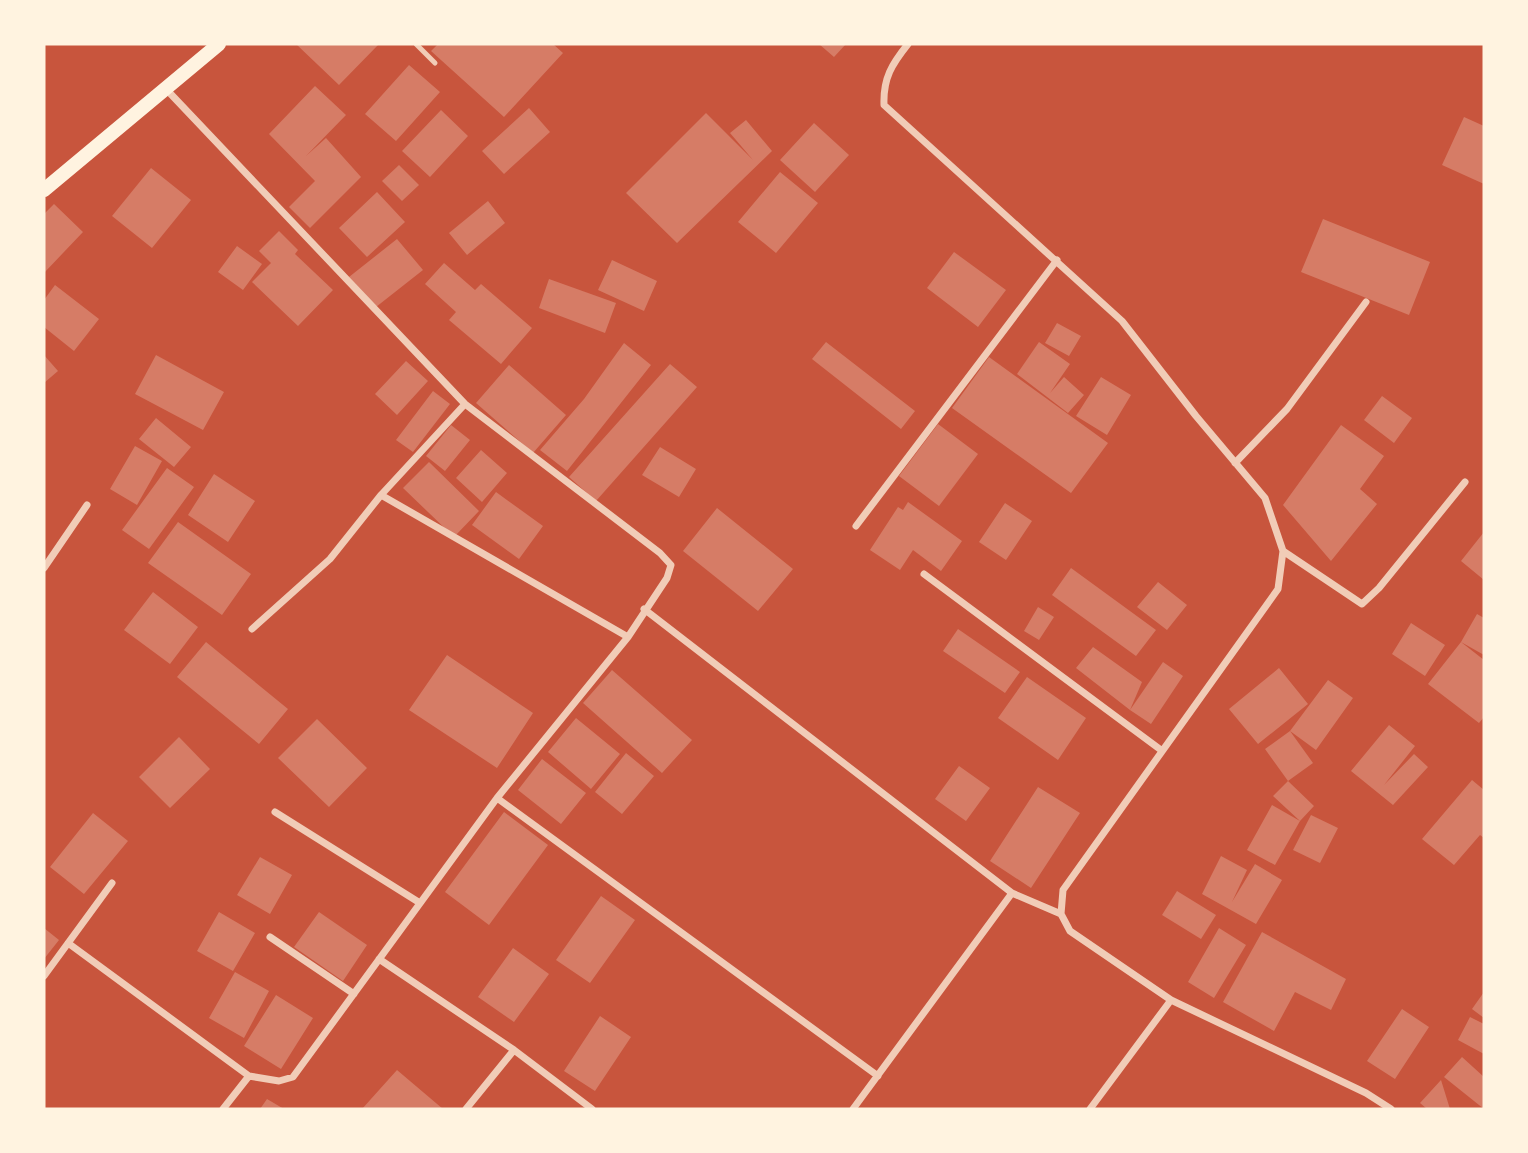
<svg xmlns="http://www.w3.org/2000/svg" width="1528" height="1153" font-family="'Public Sans',sans-serif">
	<style>
		.building { fill: #d67c66 }
		.lines { fill: none; stroke-linecap: round; stroke-linejoin: round }
		.service { stroke: #f1ccb7; stroke-width: 5 }
		.minor { stroke: #f1ccb7; stroke-width: 7 }
		.secondary { stroke: #fff3e0; stroke-width: 14 }
	</style>
	<rect width="100%" height="100%" fill="#c8553d"/>
	<path class="building" d="M296,44H379L339,85Z
		M438,44H553L563,53L504,117L431,51Z
		M819,44H846L834,57Z
		M409,65L440,92L396,141L365,114Z
		M315,86L346,115L306,156L326,138L361,177L310,228L289,207L315,181L269,134Z
		M529,108L550,132L504,174L482,151Z
		M441,110L468,136L430,177L402,151Z
		M706,113L753,160L730,133L746,120L772,151L677,243L626,193Z
		M1464,117L1484,126V184L1442,165Z
		M814,123L849,155L815,192L780,160Z
		M399,165L419,185L402,201L382,181Z
		M151,168L191,200L152,248L112,216Z
		M780,172L818,203L776,253L738,222Z
		M377,192L405,222L367,257L339,228Z
		M488,201L505,223L467,255L449,233Z
		M54,204L83,232L44,273V214Z
		M1323,219L1430,262L1409,315L1301,272Z
		M279,231L298,250L295,254L333,290L298,326L252,282L271,263L259,251Z
		M397,239L423,270L376,307L349,277Z
		M237,246L262,264L243,290L218,272Z
		M954,252L1006,290L978,327L927,288Z
		M612,260L657,281L644,311L598,290Z
		M444,263L475,290L481,284L532,328L501,364L449,320L456,312L425,284Z
		M549,279L616,303L605,333L539,308Z
		M55,285L99,319L74,351L44,327V300Z
		M1057,323L1081,336L1069,356L1045,343Z
		M826,342L915,411L901,429L812,359Z
		M1039,342L1070,364L1050,393L1064,377L1084,395L1068,413L1017,374Z
		M624,343L651,365L567,471L540,450L584,399Z
		M44,355L58,371L44,383Z
		M156,355L224,392L203,430L135,394Z
		M989,357L1108,443L1071,493L952,408Z
		M406,361L428,381L397,415L375,394Z
		M670,364L697,387L596,501L569,477Z
		M509,365L566,415L533,453L476,403Z
		M1101,377L1131,395L1107,435L1076,416Z
		M433,391L450,404L413,452L396,440Z
		M1382,396L1412,418L1394,443L1364,420Z
		M156,418L191,447L174,467L139,439Z
		M938,424L978,454L939,506L899,476Z
		M451,425L470,440L445,471L426,456Z
		M1341,425L1384,456L1360,489L1377,504L1331,561L1283,505Z
		M135,446L162,461L137,505L110,489Z
		M660,447L696,469L679,497L642,475Z
		M481,450L507,473L482,502L456,478Z
		M429,462L479,511L454,537L403,488Z
		M167,468L194,487L149,549L122,530Z
		M214,474L255,501L228,542L188,515Z
		M496,492L543,526L519,559L472,525Z
		M908,502L962,541L941,571L913,550L900,570L870,550L898,507L903,510Z
		M1005,503L1032,521L1006,560L979,542Z
		M717,508L793,569L758,611L683,551Z
		M178,522L251,574L222,615L148,563Z
		M1484,532V580L1461,561Z
		M1071,568L1156,630L1136,656L1052,595Z
		M1158,582L1187,605L1167,630L1137,607Z
		M153,592L198,627L170,664L124,630Z
		M1038,607L1054,617L1039,640L1024,631Z
		M1477,614L1484,618V655L1461,642Z
		M1411,623L1445,645L1425,676L1392,654Z
		M958,629L1020,672L1005,693L943,651Z
		M206,642L288,709L259,744L177,677Z
		M1461,642L1484,660V717L1479,723L1428,684Z
		M1093,647L1142,682L1130,710L1163,662L1183,676L1151,724L1130,710L1076,668Z
		M447,655L533,713L497,768L409,710Z
		M1279,668L1308,704L1258,744L1229,709Z
		M612,670L692,740L662,773L583,703Z
		M1027,677L1086,718L1058,760L998,718Z
		M1328,680L1353,698L1316,750L1290,731L1313,763L1288,781L1265,749L1290,731Z
		M576,718L620,754L591,789L548,752Z
		M317,719L367,768L329,807L278,758Z
		M1389,725L1415,746L1384,785L1414,754L1428,767L1393,805L1351,771Z
		M179,737L210,769L170,808L139,777Z
		M626,753L654,776L622,814L595,792Z
		M542,759L586,793L561,824L518,790Z
		M959,766L990,788L966,821L935,799Z
		M1472,780L1484,790V838L1480,835L1454,865L1422,839Z
		M1288,781L1314,806L1300,821L1275,865L1247,850L1272,805L1300,821L1273,796Z
		M1038,787L1080,813L1031,888L990,861Z
		M504,812L548,845L489,925L445,892Z
		M93,813L128,841L84,894L50,867Z
		M1311,815L1338,828L1320,863L1293,850Z
		M1221,856L1247,870L1232,902L1255,864L1282,880L1256,924L1202,894Z
		M260,857L292,875L270,914L237,895Z
		M1177,891L1216,915L1201,939L1162,915Z
		M601,896L635,920L590,983L556,960Z
		M219,912L255,933L233,971L197,951Z
		M319,912L367,945L343,981L294,947Z
		M44,928L59,940L44,959Z
		M1219,928L1246,945L1214,998L1188,982Z
		M1262,932L1346,979L1331,1010L1295,992L1274,1031L1223,1002Z
		M513,948L549,974L514,1022L478,997Z
		M235,972L269,991L244,1038L209,1018Z
		M1484,992V1018L1472,1009Z
		M276,995L313,1018L281,1069L244,1046Z
		M1402,1009L1429,1027L1395,1079L1367,1061Z
		M600,1016L631,1037L595,1091L564,1071Z
		M1470,1017L1484,1024V1054L1458,1040Z
		M1462,1057L1484,1077V1109L1444,1077Z
		M397,1070L443,1109H362Z
		M1441,1080L1450,1109H1427L1420,1103Z
		M267,1099L284,1109H260Z"/>
	<g class="lines">
		<path class="service" d="M416,44L435,63"/>
		<path class="minor" d="M908,44C892,64 883,78 884,105L1122,321L1196,416L1265,498L1283,551L1278,589L1063,890L1061,914L1070,931L1171,1000L1366,1093L1391,1109
			M166,89L465,404L660,553L671,565L667,578L628,637L497,798L293,1077L279,1081L249,1076L223,1109
			M1235,463L1287,409L1366,302
			M381,495L628,637
			M856,526L1057,260
			M1283,551L1362,604L1379,588L1465,482
			M44,568L87,505
			M924,574L1161,750
			M644,609L1012,893L1061,914
			M252,629L330,559L381,495L465,404
			M497,798L878,1076
			M275,812L420,903
			M270,937L354,994
			M68,943L249,1076
			M379,959L514,1050L592,1109
			M44,976L112,883
			M466,1109L514,1050
			M853,1109L1012,893
			M1090,1109L1171,1000"/>
		<path class="secondary" d="M44,190L219,44"/>
	</g>
	<rect width="1528" height="1153" fill="none" stroke="#fff3e0" stroke-width="91"/>
</svg>
